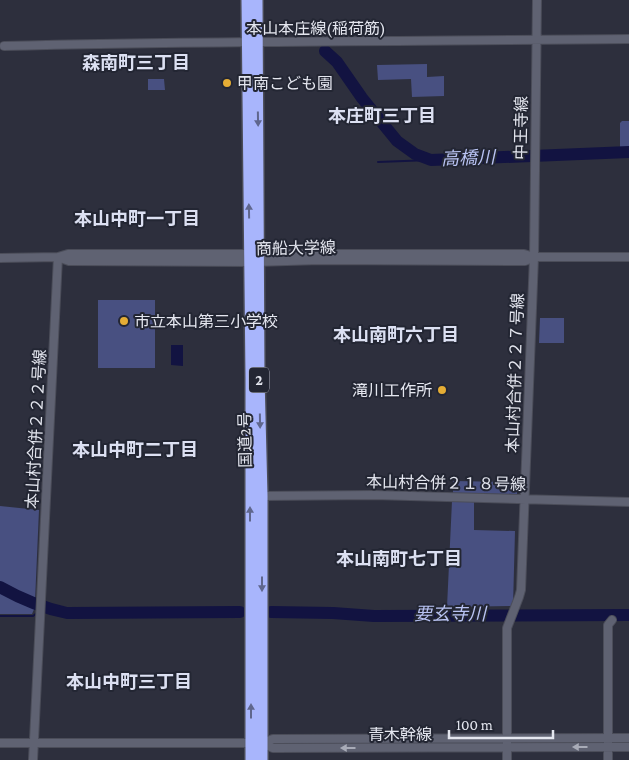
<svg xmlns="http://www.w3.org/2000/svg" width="629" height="760" font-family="'Crimson Pro','Noto Sans JP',serif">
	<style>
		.green { fill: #485081 }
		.water { fill: #121341 }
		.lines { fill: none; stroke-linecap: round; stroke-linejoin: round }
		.stream { stroke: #121341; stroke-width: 2 }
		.river { stroke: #121341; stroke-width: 12 }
		.minor-casing { stroke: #4b4d59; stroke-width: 10 }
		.highway-casing { stroke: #4b4d59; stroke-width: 14 }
		.minor { stroke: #5f6272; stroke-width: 8 }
		.highway { stroke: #a8b5fc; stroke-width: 11 }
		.oneway { fill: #5f668d }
		.oneway2 { fill: #a8abb7 }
		.poi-dot { fill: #e5ad35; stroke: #232633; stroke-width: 2 }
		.labels { text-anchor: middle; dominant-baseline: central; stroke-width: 4; stroke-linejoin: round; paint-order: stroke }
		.shield { fill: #232633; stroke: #aaacb7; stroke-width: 1 }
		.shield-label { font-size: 15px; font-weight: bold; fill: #e4e6ef }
		.street-label { font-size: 16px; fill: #e4e6ef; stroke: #232633 }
		.poi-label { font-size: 16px; fill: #e4e6ef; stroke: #232633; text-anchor: start }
		.neighbourhood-label { font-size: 18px; font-weight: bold; fill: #dce0f2; stroke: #232633 }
		.water-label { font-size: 18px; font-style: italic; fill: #b9c3f3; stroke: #232633 }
	</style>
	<rect width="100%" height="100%" fill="#2d2f3d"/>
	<path class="green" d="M427,64V77L444,76V96L412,97L411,79L378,80L377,65Z
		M148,79H164L165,90H148Z
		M622,121H629V149H622L620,147V123Z
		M98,300H155V368H98Z
		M540,318H564V343H539Z
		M453,481L517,482V494L453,493Z
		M452,501L474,502V530L515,531L513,606L447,607Z
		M0,506L39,510L35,601L18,595L0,584Z
		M0,590L35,607L32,614H0Z"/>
	<path class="water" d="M171,345H183V366L171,365Z"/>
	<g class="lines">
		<path class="stream" d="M378,162L431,160
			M0,616H33L37,613"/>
		<path class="river" d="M325,51L337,62L362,98L397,141L415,154L431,160L629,152
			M0,587C21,599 43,608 67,613L240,612
			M271,612L333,613L374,616L629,615"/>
		<defs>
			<path id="minor" d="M4,46C212,41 421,41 629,39
				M58,257L68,254H524L534,257H629
				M0,258L58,257L69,261L250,262L320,260L525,261L534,257
				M262,496L374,495L629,502
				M0,743H262L273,739L629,738
				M262,743L273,748L629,747
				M33,760L58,257
				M507,760V628L519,597L521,590L534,257L537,0
				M608,760V625L612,620"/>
			<path id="highway" d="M247,0L251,377V760
				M257,0L259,377L262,496V760"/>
		</defs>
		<use href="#minor" class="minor-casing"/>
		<use href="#highway" class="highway-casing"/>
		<use href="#minor" class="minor"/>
		<use href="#highway" class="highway"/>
	</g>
	<defs><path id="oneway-solid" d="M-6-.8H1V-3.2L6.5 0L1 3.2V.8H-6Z" transform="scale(1.25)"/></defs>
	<g class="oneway">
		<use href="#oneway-solid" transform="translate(258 119) rotate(89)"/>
		<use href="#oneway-solid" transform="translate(249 211) rotate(-91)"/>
		<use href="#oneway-solid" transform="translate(260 421) rotate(89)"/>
		<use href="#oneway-solid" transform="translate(250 514) rotate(-90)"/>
		<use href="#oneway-solid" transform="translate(262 584) rotate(90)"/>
		<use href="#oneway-solid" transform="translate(251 711) rotate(-90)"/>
	</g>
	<g class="oneway2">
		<use href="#oneway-solid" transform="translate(580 747) rotate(-180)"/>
		<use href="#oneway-solid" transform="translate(348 748) rotate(180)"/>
	</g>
	<g class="poi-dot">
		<circle cx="227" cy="83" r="5"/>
		<circle cx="124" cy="321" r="5"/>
		<circle cx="442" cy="390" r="5"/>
	</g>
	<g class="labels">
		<rect class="shield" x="249" y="367.5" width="20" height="25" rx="4"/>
		<g class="shield-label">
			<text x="259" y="380">2</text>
		</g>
		<g class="street-label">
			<text x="316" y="28">本山本庄線(稲荷筋)</text>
			<text transform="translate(521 128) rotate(-89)">中王寺線</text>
			<text transform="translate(296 248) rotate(-1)">商船大学線</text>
			<text transform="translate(515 373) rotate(-88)">本山村合併２２７号線</text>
			<text transform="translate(36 429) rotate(-87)">本山村合併２２２号線</text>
			<text transform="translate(245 440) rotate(-91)">国道2号</text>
			<text transform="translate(446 483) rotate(1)">本山村合併２１８号線</text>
			<text x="400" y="734">青木幹線</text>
		</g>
		<g class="poi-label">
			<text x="237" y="83">甲南こども園</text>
			<text x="134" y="321">市立本山第三小学校</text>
			<text x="432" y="390" text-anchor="end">滝川工作所</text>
		</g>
		<g class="neighbourhood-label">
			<text x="136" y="63">森南町三丁目</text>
			<text x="382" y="116">本庄町三丁目</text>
			<text x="137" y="219">本山中町一丁目</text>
			<text x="396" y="335">本山南町六丁目</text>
			<text x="135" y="450">本山中町二丁目</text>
			<text x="399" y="559">本山南町七丁目</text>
			<text x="129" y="682">本山中町三丁目</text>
		</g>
		<g class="water-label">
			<text transform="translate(468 158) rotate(-2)">高橋川</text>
			<text x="450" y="614">要玄寺川</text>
		</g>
	</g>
	<path d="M449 730v8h104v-8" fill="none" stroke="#e4e6ef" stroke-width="2.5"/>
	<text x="456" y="730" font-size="15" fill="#e4e6ef" stroke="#232633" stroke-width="4" paint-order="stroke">100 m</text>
</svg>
